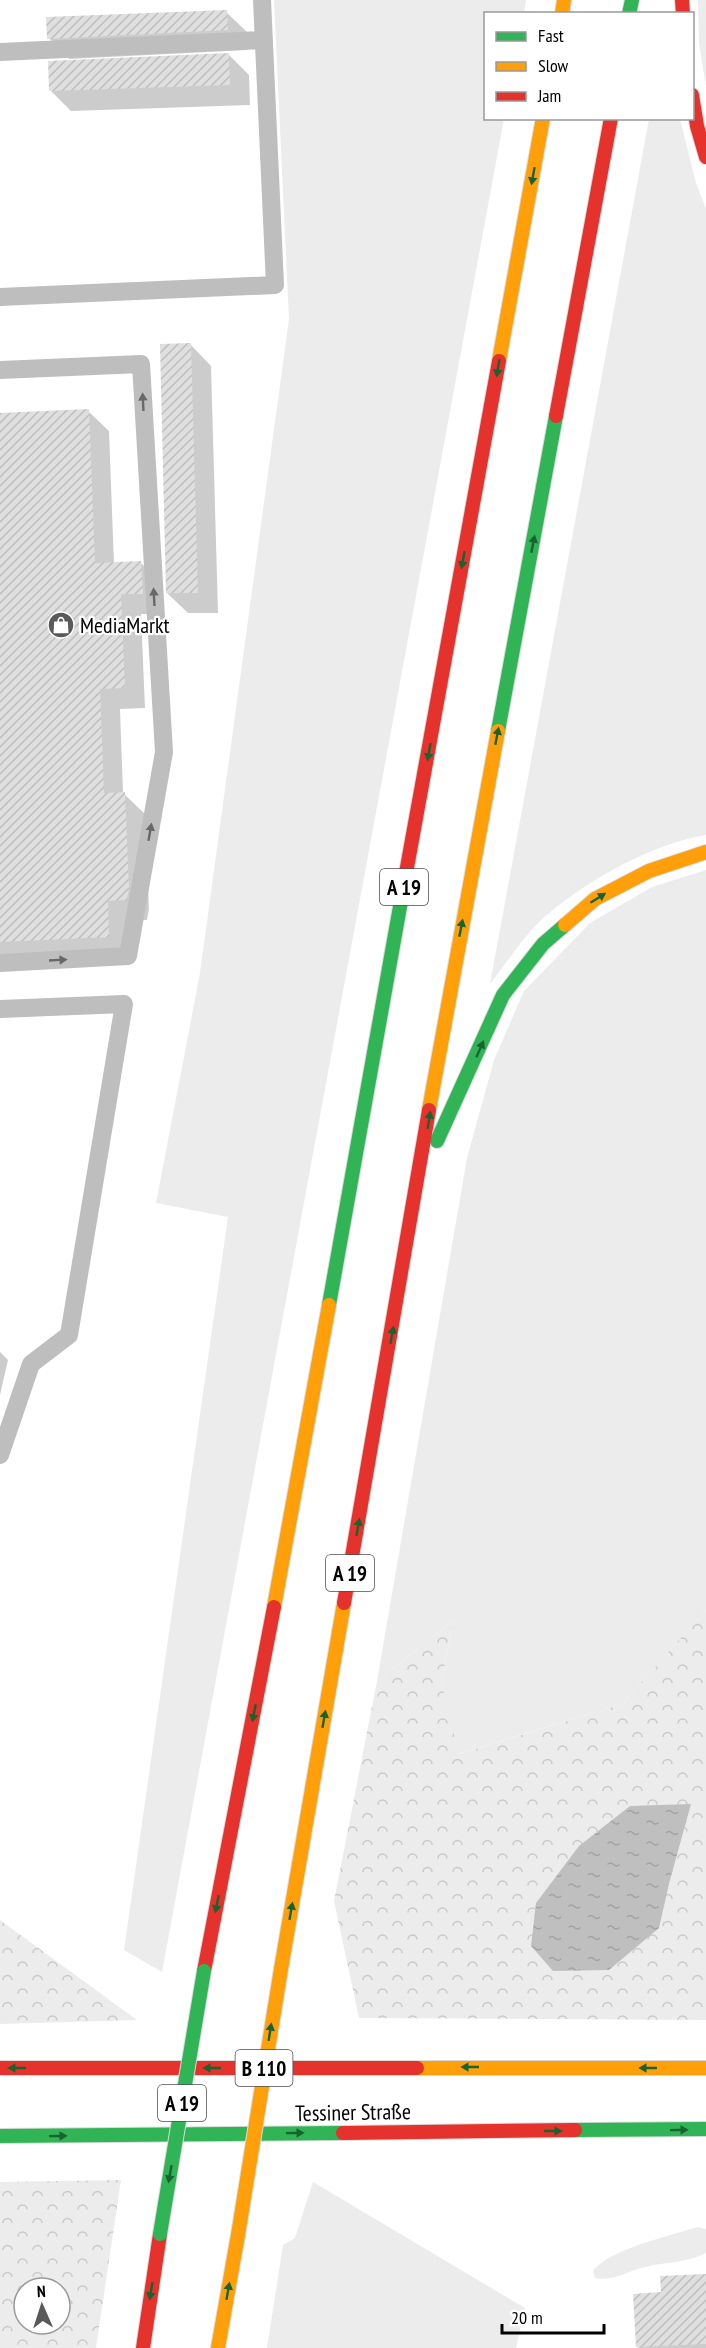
<svg xmlns="http://www.w3.org/2000/svg" width="706" height="2348" font-family="'PT Sans Narrow',sans-serif">
	<style>
		.green { fill: #ececec }
		.forest { fill: url(#forest-crowns); fill-rule: evenodd }
		.water { fill: url(#water-ripples) }
		.shadow { fill: #0003 }
		.building { fill: url(#building-hatch) }
		.lines { fill: none; stroke-linecap: round; stroke-linejoin: round }
		.fast-casing { stroke: #dbdbdb; stroke-width: 16 }
		.slow-casing { stroke: #dbdbdb; stroke-width: 16 }
		.jam-casing { stroke: #dbdbdb; stroke-width: 16 }
		.lane { stroke: #bebebe; stroke-width: 18 }
		.fast { stroke: #30b455; stroke-width: 14 }
		.slow { stroke: #ff9f0a; stroke-width: 14 }
		.jam { stroke: #e5322d; stroke-width: 14 }
		.fast-bridge-casing { stroke: #dbdbdb; stroke-width: 16; stroke-linecap: butt }
		.slow-bridge-casing { stroke: #dbdbdb; stroke-width: 16; stroke-linecap: butt }
		.fast-bridge { stroke: #30b455; stroke-width: 14 }
		.slow-bridge { stroke: #ff9f0a; stroke-width: 14 }
		.oneway { fill: #1a632f }
		.oneway2 { fill: #686868 }
		.labels { text-anchor: middle; dominant-baseline: central; stroke-width: 4.5; stroke-linejoin: round; paint-order: stroke }
		.shield { fill: #fff; stroke: #4c4c4c; stroke-width: 1.5 }
		.shield-label { font-size: 21px; font-weight: bold; fill: #000 }
		.poi-label { font-size: 22px; fill: #000; stroke: #fff; text-anchor: start }
		.street-label { font-size: 22px; fill: #000; stroke: #fff }
	</style>
	<defs>
		<pattern id="forest-crowns" width="20" height="18" patternUnits="userSpaceOnUse" patternTransform="scale(1.5)"><rect width="20" height="18" fill="#ececec"/><path d="M2 6a3 3 0 1 1 6 0M12 15a3 3 0 1 1 6 0" fill="none" stroke="#c9c9c9"/></pattern>
		<pattern id="water-ripples" width="26" height="14" patternUnits="userSpaceOnUse" patternTransform="scale(1.5)"><rect width="26" height="14" fill="#bfbfbf"/><path d="M2 4q2-2 4 0t4 0M15 11q2-2 4 0t4 0" fill="none" stroke="#a2a2a2"/></pattern>
		<pattern id="building-hatch" width="6" height="6" patternUnits="userSpaceOnUse" patternTransform="scale(1.5)"><rect width="6" height="6" fill="#dfdfdf"/><path d="M-1 1l2-2M0 6l6-6M5 7l2-2" fill="none" stroke="#bebebe"/></pattern>
	</defs>
	<rect width="100%" height="100%" fill="#fff"/>
	<path class="green" d="M274,0H526L524,13L486,14V118L504,119L162,1972L124,1950L228,1217L156,1203L200,973L289,319Z
		M698,0H706V86L699,44Z
		M649,119H680L696,183L706,209V835C650,844 580,884 539,922C521,940 506,964 490,984Z
		M706,870V1610L622,1704L458,1754L441,1681L454,1620L377,1681L467,1158L494,1060L524,991L590,923L652,887Z
		M313,2182L525,2308L516,2348H267L283,2245L295,2238Z
		M698,2227L706,2229V2253C686,2263 666,2262 645,2267C627,2271 613,2282 595,2278L593,2271C607,2250 672,2235 698,2227Z"/>
	<path class="forest" d="M706,1610V2020L359,2018L334,1901L377,1681L454,1620L441,1681L459,1754L622,1704ZM670,1880L659,1928L536,1903Z
		M0,1920L137,2020L0,2024Z
		M121,2180L96,2348H0V2182ZM24,2288H60V2324H24Z"/>
	<path class="water" d="M691,1804L670,1880L659,1928L609,1970L553,1971L531,1946L536,1903L579,1846L630,1806Z"/>
	<path class="shadow" d="M226,12L247,32L248,50L69,59L49,38Z
		M228,54L249,75L250,105L71,111L51,91Z
		M191,345L211,366L218,613H188L167,593Z
		M88,411L109,431L114,564L141,563L161,583L163,614H141L145,708L120,709L123,793L145,814L149,909L147,920L128,921L129,957L0,963V414Z
		M0,1352L8,1360L0,1395Z
		M706,2276V2348H639L637,2346L663,2294Z"/>
	<path class="building" d="M227,10L228,30L47,39L46,17Z
		M229,53L230,85L49,91L48,61Z
		M191,343L198,593H166L160,344Z
		M89,409L95,563L141,561L143,594H121L125,688L100,689L104,793L125,792L129,888L127,900L108,901L109,937L0,942V413Z
		M706,2274V2344L636,2347L633,2294L661,2292L660,2276Z"/>
	<g class="lines">
		<defs>
			<path id="fast" d="M629,14L632,0
				M498,731L556,416
				M437,1141L503,995L543,944L565,925
				M329,1305L406,873
				M575,2130L706,2129
				M0,2136L343,2133"/>
			<path id="slow" d="M562,14L564,0
				M499,361L543,118
				M565,925L595,899L649,871L706,852
				M429,1110L498,731
				M274,1607L329,1305
				M281,1969L344,1603
				M417,2068H706
				M218,2348L238,2235"/>
			<path id="jam" d="M682,0L683,14
				M692,95L697,126L706,157
				M556,416L611,118
				M406,873L499,361
				M344,1603L429,1110
				M204,1971L274,1607
				M0,2068H417
				M343,2133L575,2130
				M143,2348L160,2234"/>
		</defs>
		<use href="#fast" class="fast-casing"/>
		<use href="#slow" class="slow-casing"/>
		<use href="#jam" class="jam-casing"/>
		<path class="lane" d="M0,52L264,40
			M0,297L275,285L262,0
			M0,370L141,364L164,752L128,956L0,963
			M0,1009L124,1004L69,1335L31,1364L0,1455"/>
		<use href="#fast" class="fast"/>
		<use href="#slow" class="slow"/>
		<use href="#jam" class="jam"/>
		<defs>
			<path id="fast-bridge" d="M160,2234L204,1971"/>
			<path id="slow-bridge" d="M238,2235L281,1969"/>
		</defs>
		<use href="#fast-bridge" class="fast-bridge-casing"/>
		<use href="#slow-bridge" class="slow-bridge-casing"/>
		<use href="#fast-bridge" class="fast-bridge"/>
		<use href="#slow-bridge" class="slow-bridge"/>
	</g>
	<defs><path id="oneway-solid" d="M-6-.8H1V-3.2L6.5 0L1 3.2V.8H-6Z" transform="scale(1.5)"/></defs>
	<g class="oneway">
		<use href="#oneway-solid" transform="translate(533 176) rotate(100)"/>
		<use href="#oneway-solid" transform="translate(498 368) rotate(100)"/>
		<use href="#oneway-solid" transform="translate(533 544) rotate(-79)"/>
		<use href="#oneway-solid" transform="translate(463 560) rotate(100)"/>
		<use href="#oneway-solid" transform="translate(497 736) rotate(-79)"/>
		<use href="#oneway-solid" transform="translate(429 752) rotate(100)"/>
		<use href="#oneway-solid" transform="translate(598 898) rotate(-32)"/>
		<use href="#oneway-solid" transform="translate(461 928) rotate(-79)"/>
		<use href="#oneway-solid" transform="translate(480 1049) rotate(-66)"/>
		<use href="#oneway-solid" transform="translate(429 1120) rotate(-81)"/>
		<use href="#oneway-solid" transform="translate(392 1335) rotate(-80)"/>
		<use href="#oneway-solid" transform="translate(358 1527) rotate(-80)"/>
		<use href="#oneway-solid" transform="translate(254 1713) rotate(101)"/>
		<use href="#oneway-solid" transform="translate(324 1719) rotate(-80)"/>
		<use href="#oneway-solid" transform="translate(217 1904) rotate(101)"/>
		<use href="#oneway-solid" transform="translate(291 1911) rotate(-80)"/>
		<use href="#oneway-solid" transform="translate(270 2032) rotate(-81)"/>
		<use href="#oneway-solid" transform="translate(470 2067) rotate(180)"/>
		<use href="#oneway-solid" transform="translate(17 2068) rotate(180)"/>
		<use href="#oneway-solid" transform="translate(212 2068) rotate(180)"/>
		<use href="#oneway-solid" transform="translate(648 2068) rotate(-180)"/>
		<use href="#oneway-solid" transform="translate(679 2130) rotate(-1)"/>
		<use href="#oneway-solid" transform="translate(553 2131)"/>
		<use href="#oneway-solid" transform="translate(295 2133) rotate(-1)"/>
		<use href="#oneway-solid" transform="translate(58 2136) rotate(-1)"/>
		<use href="#oneway-solid" transform="translate(170 2174) rotate(100)"/>
		<use href="#oneway-solid" transform="translate(151 2291) rotate(99)"/>
		<use href="#oneway-solid" transform="translate(228 2291) rotate(-80)"/>
	</g>
	<g class="oneway2">
		<use href="#oneway-solid" transform="translate(143 402) rotate(-93)"/>
		<use href="#oneway-solid" transform="translate(154 597) rotate(-93)"/>
		<use href="#oneway-solid" transform="translate(150 832) rotate(-80)"/>
		<use href="#oneway-solid" transform="translate(58 960) rotate(-3)"/>
	</g>
	<defs>
		<symbol id="shop-disc" viewBox="-11 -11 22 22"><circle r="9.5" fill="#595959" stroke="#fff"/><path d="M-5-2.5h2.3a2.7 3.5 0 0 1 5.4 0H5L5.5 6h-11ZM-1.5-2.5h3a1.5 2.3 0 0 0-3 0Z" fill="#fff"/></symbol>
	</defs>
	<g fill-rule="evenodd">
		<use href="#shop-disc" x="46" y="610" width="30" height="30"/>
	</g>
	<g class="labels">
		<g class="shield">
			<rect x="380" y="869" width="48" height="36" rx="4.5"/>
			<rect x="326" y="1555" width="48" height="36" rx="4.5"/>
			<rect x="235.5" y="2050" width="57" height="36" rx="4.5"/>
			<rect x="158" y="2085" width="48" height="36" rx="4.5"/>
		</g>
		<g class="shield-label">
			<text x="404" y="887">A 19</text>
			<text x="350" y="1573">A 19</text>
			<text x="264" y="2068">B 110</text>
			<text x="182" y="2103">A 19</text>
		</g>
		<g class="poi-label">
			<text x="80" y="625">MediaMarkt</text>
		</g>
		<g class="street-label">
			<text transform="translate(353 2112) rotate(-1)">Tessiner Straße</text>
		</g>
	</g>
	<rect x="484" y="12" width="210" height="108" fill="#ffffff" stroke="#999999" stroke-width="1.5"/>
	<rect x="496" y="32" width="30" height="9" fill="#30b455" stroke="#999999" stroke-width="1.5"/>
	<text x="538" y="42" font-size="18" fill="#000000">Fast</text>
	<rect x="496" y="62" width="30" height="9" fill="#ff9f0a" stroke="#999999" stroke-width="1.5"/>
	<text x="538" y="72" font-size="18" fill="#000000">Slow</text>
	<rect x="496" y="92" width="30" height="9" fill="#e5322d" stroke="#999999" stroke-width="1.5"/>
	<text x="538" y="102" font-size="18" fill="#000000">Jam</text>
	<g transform="translate(42 2306) rotate(357)"><circle r="28" fill="#ffffff" stroke="#999999" stroke-width="1.5"/>
	<path d="M0-4.5L10 22L0 15L-10 22Z" fill="#595959"/>
	<text y="-9" font-size="16" font-weight="bold" text-anchor="middle" fill="#000000">N</text>
	</g>
	<path d="M502 2324v9h102v-9" fill="none" stroke="#000000" stroke-width="3"/>
	<text x="511" y="2324" font-size="18" fill="#000000" stroke="#ffffff" stroke-width="4.5" paint-order="stroke">20 m</text>
</svg>
